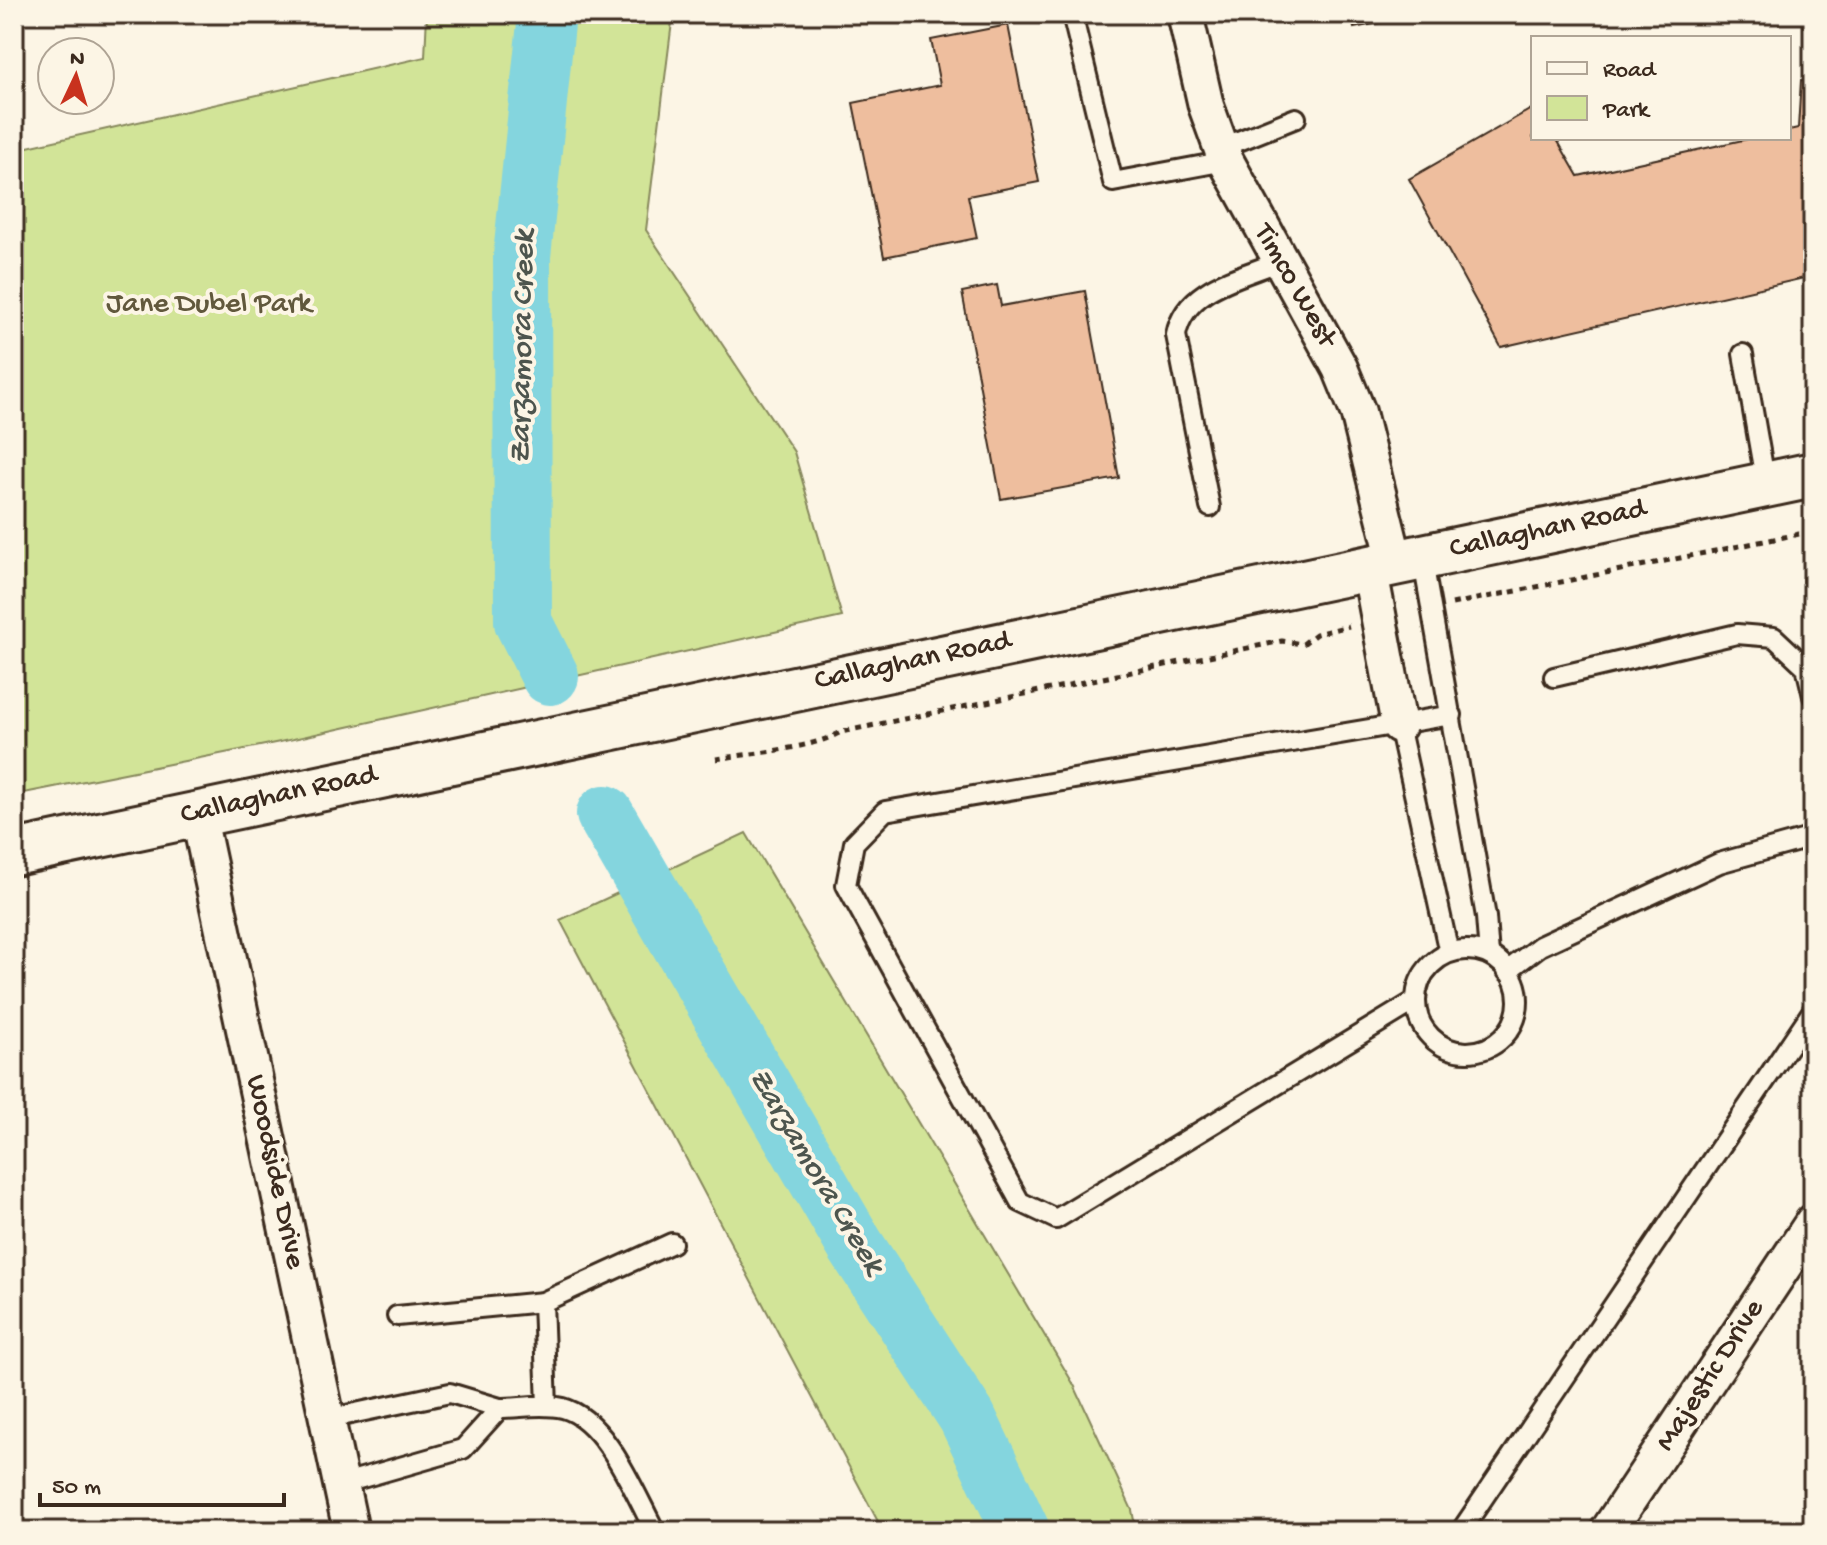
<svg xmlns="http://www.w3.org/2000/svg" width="1827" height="1545" font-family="'Gochi Hand',sans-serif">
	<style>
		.green { fill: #d2e498; stroke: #86875b; stroke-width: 2 }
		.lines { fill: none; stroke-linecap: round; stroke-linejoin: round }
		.river { stroke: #84d5de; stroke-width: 58 }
		.building { fill: #eebe9e; stroke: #3b2a1e; stroke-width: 2 }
		.lane-casing { stroke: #3b2a1e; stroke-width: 24 }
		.street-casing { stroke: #3b2a1e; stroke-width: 40 }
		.secondary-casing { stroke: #3b2a1e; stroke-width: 50 }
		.path { stroke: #3b2a1e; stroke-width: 5; stroke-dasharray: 6 6; stroke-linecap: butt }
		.lane { stroke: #fcf5e5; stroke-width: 18 }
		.street { stroke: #fcf5e5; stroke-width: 34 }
		.secondary { stroke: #fcf5e5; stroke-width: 44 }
		.labels { text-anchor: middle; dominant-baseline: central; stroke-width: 8; stroke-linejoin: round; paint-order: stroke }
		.street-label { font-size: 30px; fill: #3b2a1e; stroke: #fcf5e5 }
		.park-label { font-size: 30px; fill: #61583c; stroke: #fcf5e5 }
		.water-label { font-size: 32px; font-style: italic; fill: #4d554e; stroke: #fcf5e5 }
	</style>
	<rect width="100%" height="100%" fill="#fcf5e5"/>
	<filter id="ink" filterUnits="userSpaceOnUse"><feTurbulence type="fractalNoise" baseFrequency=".0125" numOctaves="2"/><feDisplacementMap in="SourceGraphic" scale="16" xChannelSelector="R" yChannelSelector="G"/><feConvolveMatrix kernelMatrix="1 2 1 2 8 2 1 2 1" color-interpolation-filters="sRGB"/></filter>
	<g filter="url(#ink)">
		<path class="green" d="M427,14H673L646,230L794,452L842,617L280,742L14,795V150L425,57Z
			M746,833L1074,1385L1132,1510L1136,1531H883L560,920Z"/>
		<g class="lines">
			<path class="river" d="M547,14L522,256L523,622L550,676
				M605,814L855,1245L967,1417L1021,1531"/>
		</g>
		<path class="building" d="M1351,14H1423L1354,28Z
			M1008,25L1039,182L968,196L977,238L884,257L853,103L940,85L931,40Z
			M1801,80L1813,81V276L1501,347L1409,179L1533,108V138H1556L1578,176L1752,138H1789V130L1798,128Z
			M997,285L1001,306L1085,291L1119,478L1001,499L962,292Z"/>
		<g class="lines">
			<defs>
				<path id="lane" d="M1072,14L1113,182L1226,161
					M1221,148L1296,118
					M1743,354L1766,485
					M1210,507L1176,335C1185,287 1240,278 1280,261
					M1422,556L1486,917L1489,955
					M1554,677L1737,634L1774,637L1806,667L1813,696
					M1399,725L1449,953
					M1416 1001a51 51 0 1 1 102 0a51 51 0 1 1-102 0Z
					M1507,971L1540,946L1719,863L1813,837
					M1415,1001L1056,1219L1020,1202L846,885L854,843L885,811L1452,715
					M543,1302L672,1243
					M397,1316L543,1302L547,1406
					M500,1408C520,1408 542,1403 563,1408C606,1419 635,1494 655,1531
					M327,1419L450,1393L500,1408L463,1449L341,1484
					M1461,1531L1813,1010"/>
				<path id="street" d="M1185,14L1206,106L1226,161L1340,368L1358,412L1395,561
					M1369,566L1399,725
					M198,813L351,1531
					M1608,1531L1813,1222"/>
				<path id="secondary" d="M14,853L1813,475"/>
			</defs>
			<use href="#lane" class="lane-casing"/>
			<use href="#street" class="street-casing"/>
			<use href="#secondary" class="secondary-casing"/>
			<path class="path" d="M1452,604L1799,534L1813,535
				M716,759C752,753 812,749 841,732L1282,641L1303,644L1316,634L1349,626"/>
			<use href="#lane" class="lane"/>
			<use href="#street" class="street"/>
			<use href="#secondary" class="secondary"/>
		</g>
	</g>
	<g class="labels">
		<g class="street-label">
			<text transform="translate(1294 286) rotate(60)">Timco West</text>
			<text transform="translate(1548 530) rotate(-12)">Callaghan Road</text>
			<text transform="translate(913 662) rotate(-12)">Callaghan Road</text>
			<text transform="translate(279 796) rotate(-12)">Callaghan Road</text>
			<text transform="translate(274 1172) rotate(78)">Woodside Drive</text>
			<text transform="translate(1711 1376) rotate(-57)">Majestic Drive</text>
		</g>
		<g class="park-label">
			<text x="209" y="305">Jane Dubel Park</text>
		</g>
		<g class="water-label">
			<text transform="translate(524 347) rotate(-89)">Zarzamora Creek</text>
			<text transform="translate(815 1172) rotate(59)">Zarzamora Creek</text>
		</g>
	</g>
	<rect width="1827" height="1545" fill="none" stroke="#fcf5e5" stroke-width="48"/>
	<rect x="24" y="24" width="1779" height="1497" fill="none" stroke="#3b2a1e" stroke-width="3" filter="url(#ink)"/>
	<rect x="1531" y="36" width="260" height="104" fill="#fcf5e5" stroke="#afa495" stroke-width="2"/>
	<rect x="1547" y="62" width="40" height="12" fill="#fcf5e5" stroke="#afa495" stroke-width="2"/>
	<text x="1603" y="76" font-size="24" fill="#3b2a1e">Road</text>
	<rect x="1547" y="96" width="40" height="24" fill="#d2e498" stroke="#afa495" stroke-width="2"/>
	<text x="1603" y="116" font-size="24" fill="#3b2a1e">Park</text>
	<g transform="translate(76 76) rotate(4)"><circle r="38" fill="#fcf5e5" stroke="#afa495" stroke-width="2"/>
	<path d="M0-6L14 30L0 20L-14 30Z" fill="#c8321e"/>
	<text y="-12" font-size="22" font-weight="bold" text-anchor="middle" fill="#3b2a1e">N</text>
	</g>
	<path d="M40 1493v12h244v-12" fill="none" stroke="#3b2a1e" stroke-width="4"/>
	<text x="52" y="1493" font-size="24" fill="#3b2a1e" stroke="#fcf5e5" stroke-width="6" paint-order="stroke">50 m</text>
</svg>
